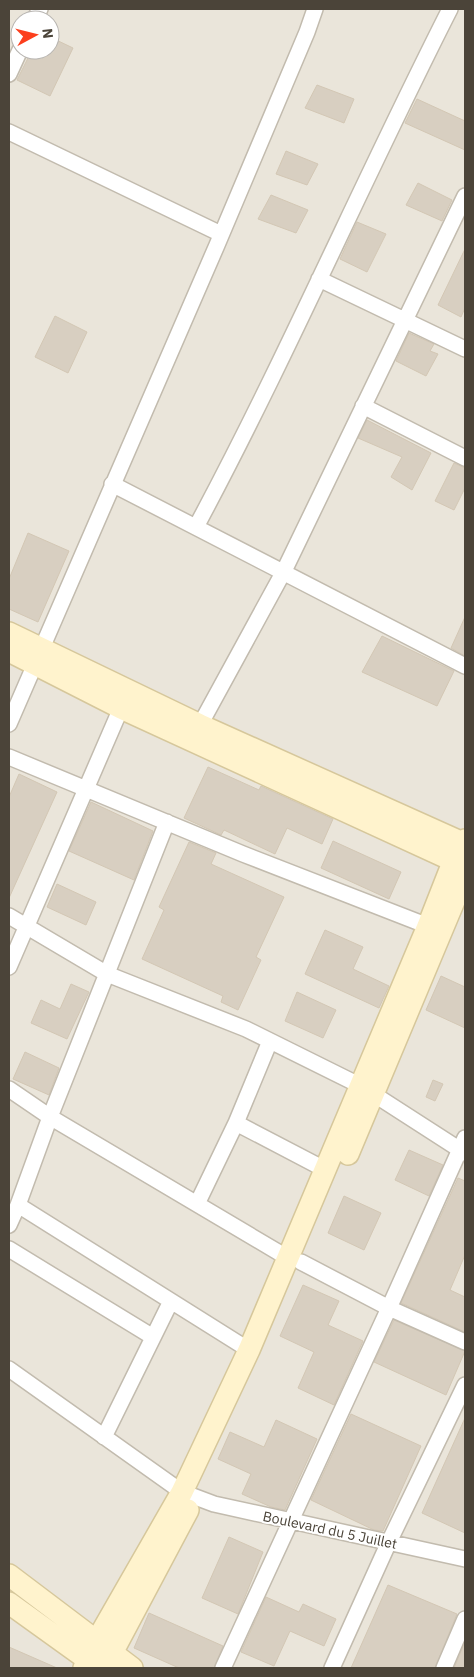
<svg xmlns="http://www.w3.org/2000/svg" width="474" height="1677" font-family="'IBM Plex Sans',sans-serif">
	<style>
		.residential { fill: #eae5da; fill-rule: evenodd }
		.building { fill: #d8cfc1; stroke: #d3c7b4 }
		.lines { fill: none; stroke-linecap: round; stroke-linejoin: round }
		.street-casing { stroke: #c2bbae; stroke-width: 18 }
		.secondary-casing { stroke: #d6c79b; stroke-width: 24 }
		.street { stroke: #fff; stroke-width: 15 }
		.secondary { stroke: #fff3cd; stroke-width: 21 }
		.labels { text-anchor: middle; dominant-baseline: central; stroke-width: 4; stroke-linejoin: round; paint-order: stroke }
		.street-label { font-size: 14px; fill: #4b4439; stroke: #fff }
	</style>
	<rect width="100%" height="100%" fill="#f6f3ec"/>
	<path class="residential" d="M9,9H465V1668H9ZM20,20H50V50H20Z"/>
	<path class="building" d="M50,37L73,48L50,96L17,80L32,50H50Z
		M317,85L354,99L344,123L305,108Z
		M417,99L465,121V150L405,123Z
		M286,151L318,164L307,185L276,174Z
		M418,183L452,200L442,221L406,205Z
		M271,195L308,210L296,233L258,219Z
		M357,222L386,234L367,272L340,259Z
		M465,249V308L461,317L438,305Z
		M55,316L87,332L68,373L35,357Z
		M409,333L434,344L430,351L438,354L426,376L396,361Z
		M367,420L431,453L412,490L391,477L402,457L358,438Z
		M454,463L465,468V488L454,510L435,501Z
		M28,533L69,551L38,622L9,609V579Z
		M465,617V656L451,648Z
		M382,636L454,671L437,706L362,672Z
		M208,767L259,790L261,786L333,819L322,844L287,828L275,854L224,830L221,835L184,818Z
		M19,774L57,792L9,898V797Z
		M91,802L153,831L134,880L69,851Z
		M333,841L401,872L389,899L321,868Z
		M189,842L216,853L211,864L284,897L256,957L261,960L238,1010L221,1002L223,996L142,959L164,910L159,907Z
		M57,884L96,902L86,925L47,907Z
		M325,930L363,947L353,969L389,986L379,1008L305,974Z
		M441,976L465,987V1028L426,1010Z
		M71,984L89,992L67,1039L31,1023L41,1000L60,1009Z
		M297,992L336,1010L323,1038L285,1021Z
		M25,1052L59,1068L49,1095L13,1079Z
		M433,1080L443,1084L435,1101L426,1097Z
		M409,1150L443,1165L429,1196L395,1180Z
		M458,1178L465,1181V1255L450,1290L465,1297V1332L401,1303Z
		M344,1196L381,1213L364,1250L328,1233Z
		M303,1285L339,1301L328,1325L363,1341L334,1405L298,1388L314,1352L280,1336Z
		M394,1320L465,1351L446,1395L374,1362Z
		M351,1414L421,1446L383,1531L374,1530L311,1500Z
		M465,1418V1533L422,1513Z
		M276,1420L317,1439L285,1510L271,1507L242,1494L251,1474L218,1459L230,1432L264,1447Z
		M229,1537L263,1552L238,1614L202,1598Z
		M388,1585L457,1614L435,1668H351Z
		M266,1597L299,1612L303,1604L336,1619L324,1646L290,1631L274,1666L241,1652Z
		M149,1613L223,1646L214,1668H179L134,1648Z
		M465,1642V1668H454Z
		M9,1647L57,1668H9Z"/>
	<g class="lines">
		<defs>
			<path id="street" d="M34,20L40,9
				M9,74L20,50
				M9,132L221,234
				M319,279L465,349
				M363,406L465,458
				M112,484L465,666
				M196,527C287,357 363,180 450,9
				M9,724L217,245L307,32L315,9
				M200,725L284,571L465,196
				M9,757L243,854L428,926
				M9,916L107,974L246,1029L361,1086L465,1153
				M9,967L121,708
				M9,1089L50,1117L288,1258
				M236,1123L270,1041
				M197,1204L236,1123L326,1170
				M18,1205L249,1350
				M9,1225L18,1205L50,1117L167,822
				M9,1249L153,1337
				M301,1262L389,1308L465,1342
				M9,1369L182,1492L214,1504L465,1559
				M104,1437L171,1301
				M223,1668L389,1308L465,1138
				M332,1668L389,1542L465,1385
				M444,1668L465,1619"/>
			<path id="secondary" d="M9,633L200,725L465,844
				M9,651L121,708L465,866
				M348,1154L465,875
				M9,1575L132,1668
				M9,1603L98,1667
				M84,1668L96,1642L182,1492L249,1350L428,926L461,842L465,840
				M104,1668L188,1510"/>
		</defs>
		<use href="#street" class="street-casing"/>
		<use href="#secondary" class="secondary-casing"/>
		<use href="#street" class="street"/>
		<use href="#secondary" class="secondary"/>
	</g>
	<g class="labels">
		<g class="street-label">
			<text transform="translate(330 1530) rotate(12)">Boulevard du 5 Juillet</text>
		</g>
	</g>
	<rect width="474" height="1677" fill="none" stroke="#4b4439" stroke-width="20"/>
	<g transform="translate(35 35) rotate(83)"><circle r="24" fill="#ffffff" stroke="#b7b4b0"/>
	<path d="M0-4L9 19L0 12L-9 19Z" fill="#fc3f1d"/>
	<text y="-8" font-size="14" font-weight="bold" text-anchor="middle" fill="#4b4439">N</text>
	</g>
</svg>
